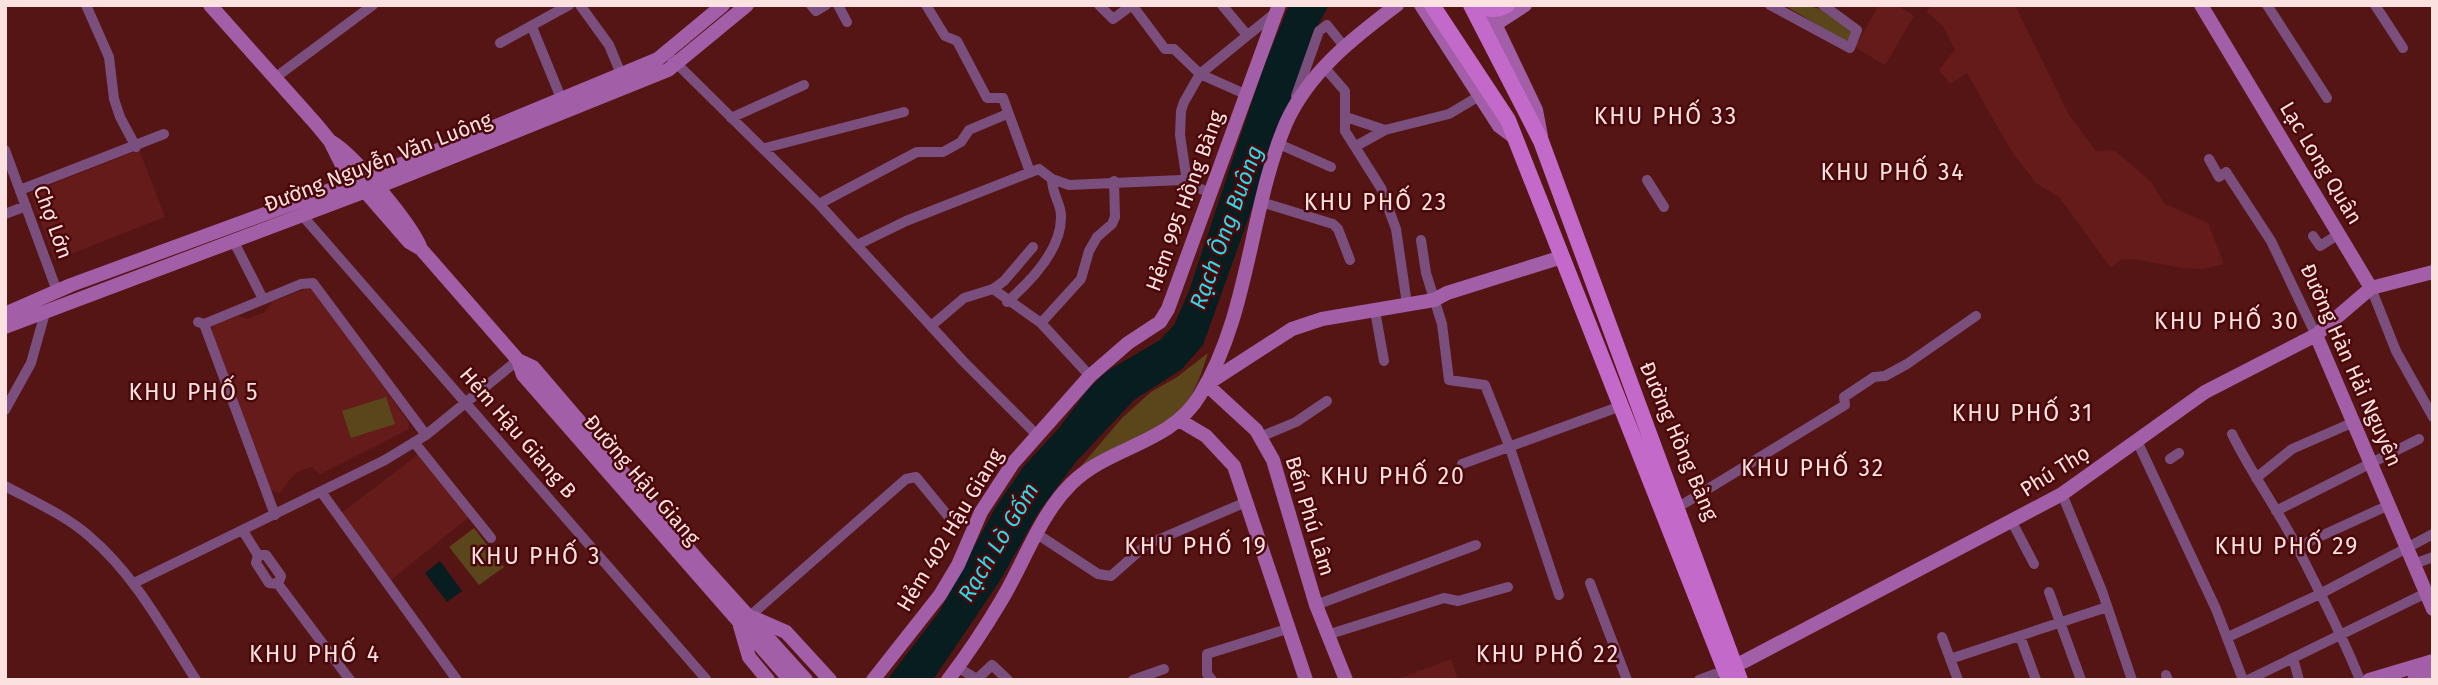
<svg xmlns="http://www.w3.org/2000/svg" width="2438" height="685" font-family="'Fira Sans',sans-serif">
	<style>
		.built { fill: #661b1b }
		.green { fill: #5a461a }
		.water { fill: #081d1f }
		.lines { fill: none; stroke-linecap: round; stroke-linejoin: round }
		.street { stroke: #7a4f7d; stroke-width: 10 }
		.secondary { stroke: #a35ea8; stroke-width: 14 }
		.primary { stroke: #c269c9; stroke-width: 16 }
		.primary-bridge { stroke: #c269c9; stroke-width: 16 }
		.labels { text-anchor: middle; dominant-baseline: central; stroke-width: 5; stroke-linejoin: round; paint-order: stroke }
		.street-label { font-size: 21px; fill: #fbe1df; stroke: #4a080b }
		.neighbourhood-label { font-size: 23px; letter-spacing: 2px; fill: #fbe1df; stroke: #4a080b }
		.water-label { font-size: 23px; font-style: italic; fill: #29daea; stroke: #4a080b }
	</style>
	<rect width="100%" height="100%" fill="#561515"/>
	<path class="built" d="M1879,5H1896L1914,16L1885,65L1855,47Z
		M1934,5H2015L2069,115L2096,151L2114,150L2151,182L2165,204L2208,223L2224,264L2202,269L2181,268L2134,259L2120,260L2111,268L2059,197L2036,183L2012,152L1967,73L1950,84L1939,70L1955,50L1943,26L1926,11Z
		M139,150L165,217L55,260L30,193Z
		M311,287L409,423V429L320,474L311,467L302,470L293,475L280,493L268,489L211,332L214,325L238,316L247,319L265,312L272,302Z
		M424,450L474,513L391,580L340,514Z
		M1451,659L1458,680H1395Z"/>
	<path class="green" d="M1784,5C1814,5 1832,8 1853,33L1848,43Z
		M1208,353C1202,372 1196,390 1184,407C1166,432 1099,462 1070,479L1122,418L1151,392L1177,377Z
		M386,397L395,424L351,438L342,411Z
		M474,528L504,567L479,585L449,547Z"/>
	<path class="water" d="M1289,5H1329L1317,27L1203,345L1182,369L1134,400L1075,463L1038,513L1001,579L933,680H887L939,612L995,508L1024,466L1059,428L1089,388L1107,371L1160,340L1174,325L1189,291L1262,71Z
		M440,561L462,591L447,602L425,573Z"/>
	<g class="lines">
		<path class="street" d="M86,5L109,57L114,99L120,117L136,147
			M580,5L609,45L621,74
			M811,5L816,11L826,5
			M838,5L847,22
			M926,5L945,36L957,41L987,98H1003L1030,172
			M1099,5L1113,19L1132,5L1165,49H1174L1200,74L1245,94
			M1222,5L1247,35
			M1770,5L1850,48L1857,30L1823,5
			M2267,5L2327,98
			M2375,5L2403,48
			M532,27L561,98
			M500,43L569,5
			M671,58L819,204L963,361L1036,434
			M1324,67L1345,91V131L1381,188L1396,229L1407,304
			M276,77L373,5
			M1296,96L1319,31L1327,25L1343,45
			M1346,117L1385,130
			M731,118L804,85
			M1279,144L1331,167
			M1356,146L1385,130L1449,114L1481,95
			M765,148L904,112
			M5,150L57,291
			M2209,159L2219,177L2226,172L2271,241L2316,335
			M1647,180L1664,207
			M1187,182L1180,135L1181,111L1184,102L1200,74L1274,14
			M20,190L164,134
			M1261,202L1333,224L1338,229L1350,260
			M819,204L917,152H943L961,142L969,130L1007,114
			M5,214L26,206
			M301,214L706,679
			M2313,236L2320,246L2339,234
			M233,240L263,299
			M1421,240L1426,273L1442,324L1449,380L1485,385L1510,448L1559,595
			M857,245L906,221L1039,169L1052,179L1069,185L1181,180L1210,193
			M2371,288L2396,351L2433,417
			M993,289L1041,323L1090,376
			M1007,302C1030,282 1062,249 1061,216C1061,203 1052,195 1052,179
			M1375,311L1384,361
			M198,322L204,324L275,515
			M1041,323L1081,279L1089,251L1097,237L1112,224L1115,217L1114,181
			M204,324L301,284L313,283L426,435
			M931,326L964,298L993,289L1004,281L1033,247
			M5,410L31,363L45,313
			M2232,434C2251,473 2277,508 2297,547C2319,591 2342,634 2360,680
			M1260,437L1296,422L1327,401
			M2137,441L2216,609L2243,680
			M414,442L491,538
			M2170,459L2179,453
			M1462,464L1621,406
			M2256,478L2292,449L2354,422
			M5,486C33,501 65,515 89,536C135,575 164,630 196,680
			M322,493L457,680
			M2062,494L2102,591L2132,680
			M1685,503L1845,405L1844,397L1874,377L1885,376L1907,364L1976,316
			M2276,511L2419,439
			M2012,522L2034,564
			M243,531L258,555L256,563L269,583L278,584L350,680
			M1037,534L1098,574L1111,576L1146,545L1246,502
			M2297,547L2389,505
			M258,555H266L281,576L278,584
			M2414,564L2433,557
			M134,583L385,460L426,435L518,360
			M1590,583L1627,680
			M2049,592L2081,680
			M1316,605L1476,545
			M750,616L906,479L916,477L953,522
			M1327,635L1444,598L1458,601L1508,587
			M2020,636L2036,680
			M1942,637L1958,680
			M2228,637L2320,594L2433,534
			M2293,658L2299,680
			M1950,659L2107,607
			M957,667L977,679L992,665L1008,680
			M2166,675L2168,680
			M1133,680L1164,669
			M1212,680L1207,674V654L1287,629
			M1699,680L1715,674
			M2248,680L2426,593"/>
		<path class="secondary" d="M210,5L316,124L330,141L342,165L409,242L421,249L518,360L533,367L703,566L806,680
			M1421,5L1499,126L1515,138
			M1486,5L1536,110L1541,136
			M2201,5L2371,288
			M1496,24L1525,5
			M330,141C352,152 413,226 421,249
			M5,314L71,285L431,153L658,59L723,5
			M5,327L390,182L668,70L747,5
			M2316,335L2433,609
			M518,360L523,375L790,680
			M1206,384L1256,430L1273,460L1316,605L1346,680
			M1207,384L1292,329L1322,319L1434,300L1447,293L1562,257
			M1179,420L1206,436L1234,466L1306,680
			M754,618L786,632L830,680
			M740,626L749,657L768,680
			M1743,662L2062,494L2205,392L2316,335L2371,288L2433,272
			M873,680L940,595L958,565L981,512L1013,463L1090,376L1128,343L1160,322L1168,309L1279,5
			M948,680C967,655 985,628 1001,601C1024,563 1039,516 1071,484C1109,446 1171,444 1200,395C1250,313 1249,210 1286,123C1309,72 1353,38 1397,5
			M2369,680L2433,661
			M2414,680L2433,674"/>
		<path class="primary" d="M1432,5L1508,120L1729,680
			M1471,5L1541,141L1740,680"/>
		<path class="primary-bridge" d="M1479,5C1489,11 1497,11 1507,5"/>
	</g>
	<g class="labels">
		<g class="street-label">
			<text transform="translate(378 162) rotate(-21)">Đường Nguyễn Văn Luông</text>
			<text transform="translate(2321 163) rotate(59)">Lạc Long Quân</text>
			<text transform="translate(1185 201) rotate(-70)">Hẻm 995 Hồng Bàng</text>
			<text transform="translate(53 222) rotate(70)">Chợ Lớn</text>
			<text transform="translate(2351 365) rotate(66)">Đường Hàn Hải Nguyên</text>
			<text transform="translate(518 433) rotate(49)">Hẻm Hậu Giang B</text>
			<text transform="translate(1679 441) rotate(67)">Đường Hồng Bàng</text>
			<text transform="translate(2055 471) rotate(-32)">Phú Thọ</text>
			<text transform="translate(642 480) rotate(49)">Đường Hậu Giang</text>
			<text transform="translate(1310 516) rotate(73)">Bến Phú Lâm</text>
			<text transform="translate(950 530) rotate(-59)">Hẻm 402 Hậu Giang</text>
		</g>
		<g class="neighbourhood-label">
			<text x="1666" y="116">KHU PHỐ 33</text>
			<text x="1893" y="172">KHU PHỐ 34</text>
			<text x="1376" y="202">KHU PHỐ 23</text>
			<text x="2227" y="321">KHU PHỐ 30</text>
			<text x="194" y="392">KHU PHỐ 5</text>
			<text x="2023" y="413">KHU PHỐ 31</text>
			<text x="1813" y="468">KHU PHỐ 32</text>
			<text x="1393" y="476">KHU PHỐ 20</text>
			<text x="1196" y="546">KHU PHỐ 19</text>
			<text x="2287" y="546">KHU PHỐ 29</text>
			<text x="536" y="556">KHU PHỐ 3</text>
			<text x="315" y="654">KHU PHỐ 4</text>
			<text x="1548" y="654">KHU PHỐ 22</text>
		</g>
		<g class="water-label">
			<text transform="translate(1226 227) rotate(-70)">Rạch Ông Buông</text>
			<text transform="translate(998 542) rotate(-59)">Rạch Lò Gốm</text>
		</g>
	</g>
	<rect width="2438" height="685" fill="none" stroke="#fbe1df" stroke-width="14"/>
</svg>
